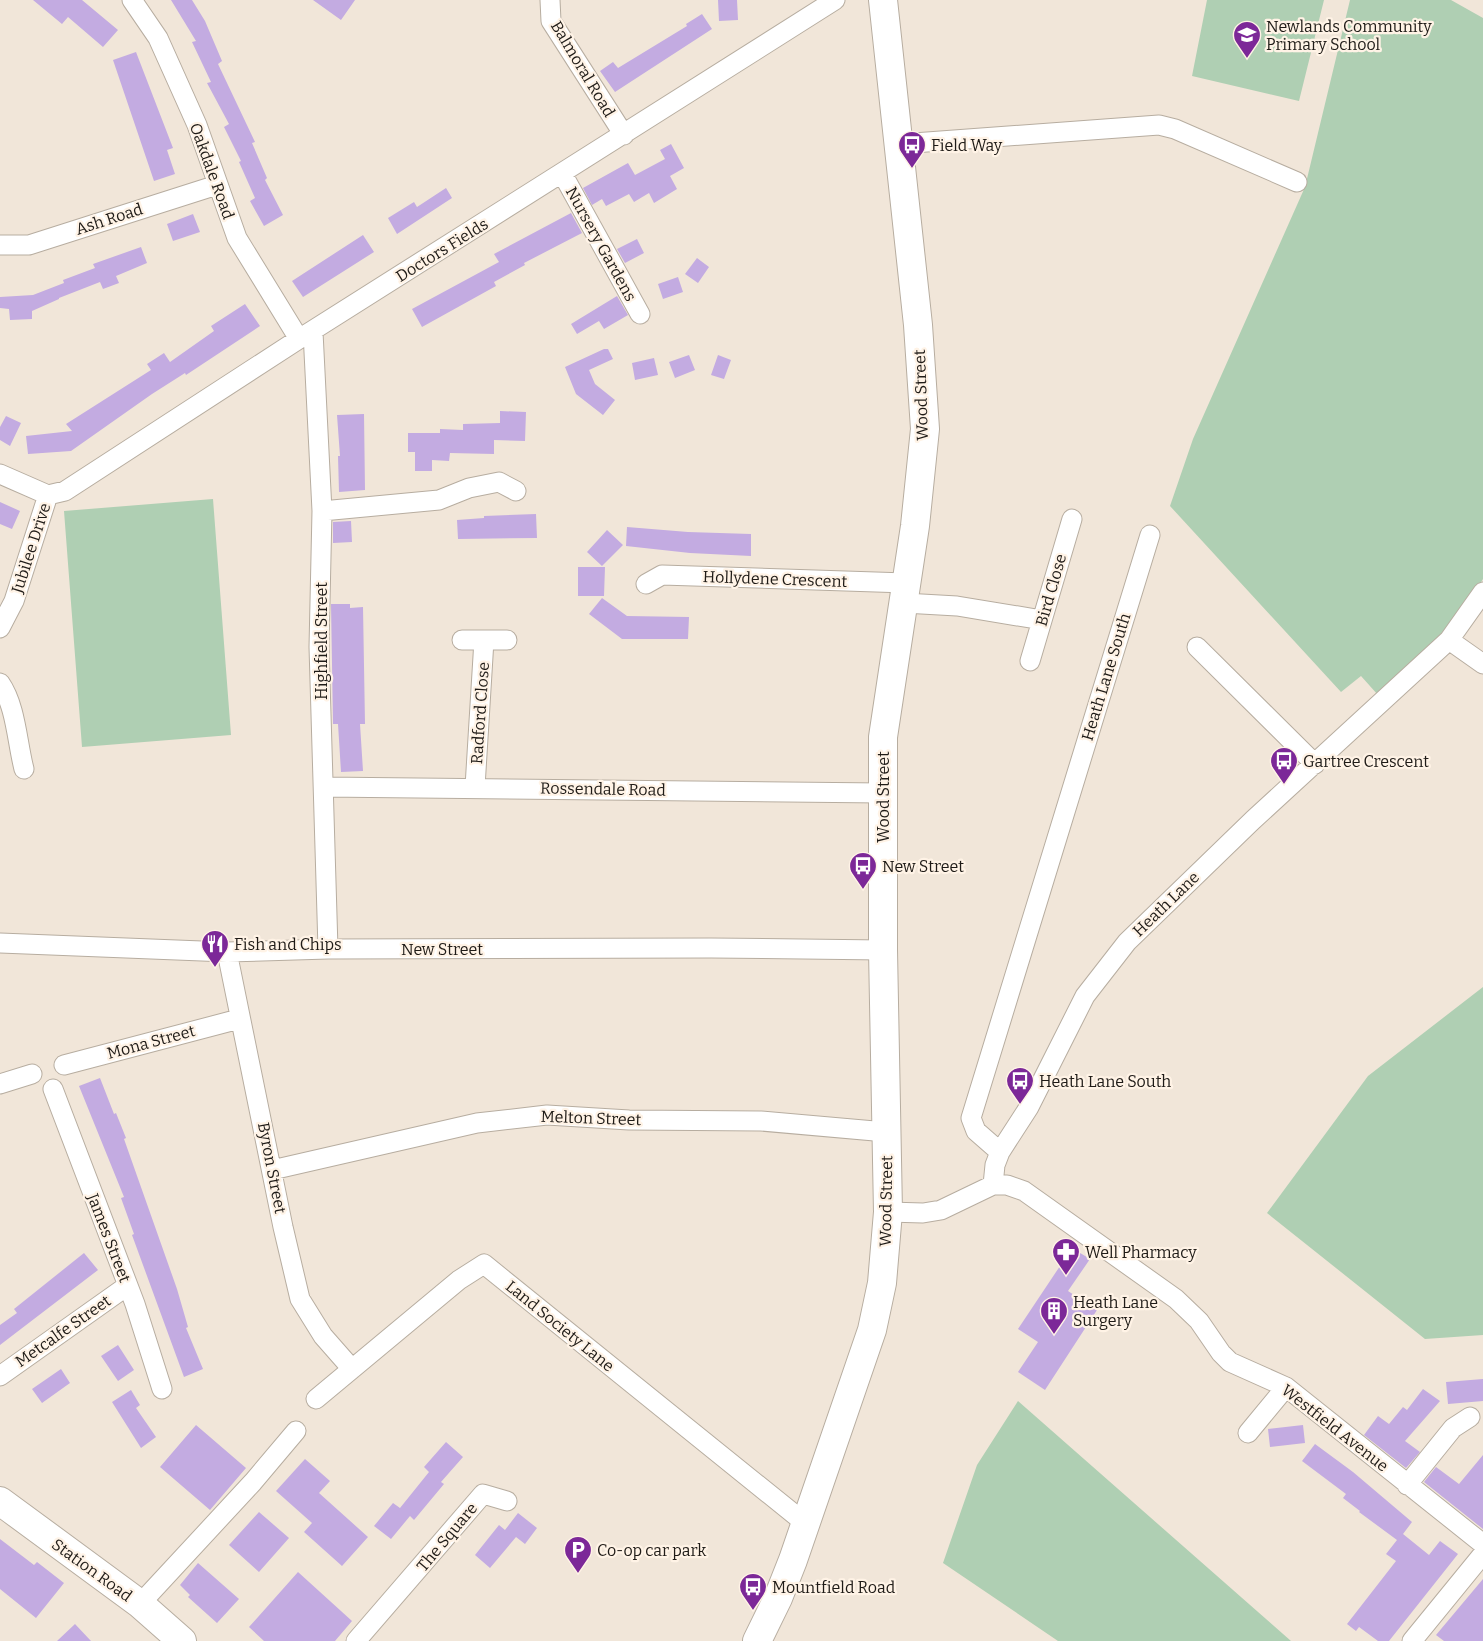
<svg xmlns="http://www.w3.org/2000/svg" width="1483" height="1641" font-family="Bitter,serif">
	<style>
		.green { fill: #afcfb3 }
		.building { fill: #c3abe1 }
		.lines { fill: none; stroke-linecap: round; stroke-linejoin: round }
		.street-casing { stroke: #b7ada0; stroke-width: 21 }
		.secondary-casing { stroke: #b7ada0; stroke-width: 30 }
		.street { stroke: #fff; stroke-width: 19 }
		.secondary { stroke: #fff; stroke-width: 28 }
		.labels { text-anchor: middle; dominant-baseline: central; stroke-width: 4.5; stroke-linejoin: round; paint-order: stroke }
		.poi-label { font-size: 16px; fill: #1f1b17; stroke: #fff3e6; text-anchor: start }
		.street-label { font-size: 16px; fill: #1f1b17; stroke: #fff3e6 }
	</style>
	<rect width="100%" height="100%" fill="#f1e6d9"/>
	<path class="green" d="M1207,0H1324L1299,101L1192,76Z
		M1350,0H1451L1483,18V579C1457,624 1415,659 1378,695L1361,676L1341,692L1170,506L1193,439L1305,187Z
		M213,499L231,735L82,747L64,511Z
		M1483,987V1335L1425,1339L1267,1213L1368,1076Z
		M1018,1401L1291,1641H1058L943,1563L977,1465Z"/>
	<path class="building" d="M33,0H82L118,30L103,47L68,17L62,24Z
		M171,0H192L205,21L222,61L218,64L255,142L252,143L267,178L265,180L283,215L264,226L250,201L255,198L239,162L241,161L224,127L229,124L207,83L211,82L192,42L196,41Z
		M313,0H355L341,20Z
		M718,0H737L738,20L719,21Z
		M702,14L712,29L615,92L600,71L613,62L618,68L687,26L686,24Z
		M136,52L173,148L167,150L175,174L154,181L113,60Z
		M671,144L684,168L670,176L677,189L654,203L649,193L634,202L629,194L606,206L602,199L592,205L583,188L628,163L635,175L665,159L660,150Z
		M446,188L452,198L397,234L388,218L414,202L417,207Z
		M571,213L582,233L524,263L525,265L494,282L496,286L422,327L412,309L499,262L494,254Z
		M193,214L200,232L173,241L167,224Z
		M363,235L374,252L303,297L292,281Z
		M637,239L644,253L625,263L617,249Z
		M141,247L147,263L116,276L119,283L103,289L100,282L59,298V299L32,311V319L10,320L9,309L0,308V297L33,295L64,283L63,280L95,268L93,264Z
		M697,258L709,267L698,283L685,274Z
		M678,277L683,292L663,299L658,284Z
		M617,296L628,315L604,329L599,321L577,334L571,324Z
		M245,304L260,326L186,375L185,373L152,394L71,451L28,454L26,436L72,431L66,424L151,370L147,364L164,353L170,362L214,331L211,326Z
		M604,349H608L613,359L589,370L595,384L615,400L603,415L576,394L565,367Z
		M689,355L695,370L675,378L669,362Z
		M718,355L731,360L724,379L711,375Z
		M654,358L658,375L635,380L632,363Z
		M500,411L526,412L525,441L494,440V454L450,453L449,461L432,460V471H415V452H408V433H440V429L463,430V424L500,423Z
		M364,414L365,490L339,492L338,456H340L337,415Z
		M6,416L21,423L10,446L0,440V427Z
		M0,502L20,511L12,529L0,524Z
		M536,514L537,538L458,539L457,520L484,518V516Z
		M351,521L352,542L333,543V522Z
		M627,527L688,532L751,534V556L690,553L626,546Z
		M607,530L623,545L602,566L587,552Z
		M578,567H605L604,596H578Z
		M602,598L627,616L689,617L688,639H622L589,614Z
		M331,604H350V608L363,607L365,724H360L363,771L341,772L338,724H333Z
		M100,1078L114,1114L116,1113L126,1138L124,1139L177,1289L188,1327L186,1328L203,1369L184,1377L132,1235L134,1234L121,1198L124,1197L79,1086Z
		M1072,1248L1090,1259L1068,1291L1097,1310L1045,1390L1018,1372L1038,1342L1018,1329Z
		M84,1253L98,1270L0,1345V1325L17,1313L14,1309Z
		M118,1345L134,1370L118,1381L101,1356Z
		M61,1369L70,1383L42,1403L32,1389Z
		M1483,1379V1401L1448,1404L1446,1382Z
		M1423,1389L1440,1401L1405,1441L1420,1452L1406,1468L1364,1435L1378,1416L1389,1424L1403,1407L1407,1410Z
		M131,1390L140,1405L136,1408L156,1437L141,1448L112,1402Z
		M196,1425L246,1468L210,1510L160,1467Z
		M1303,1425L1305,1443L1270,1447L1268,1429Z
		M446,1442L463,1457L441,1482L444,1484L414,1520L410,1516L391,1539L374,1526L393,1503L400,1508L429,1472L424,1467Z
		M1315,1444L1353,1472L1412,1522L1403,1534L1429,1555L1440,1541L1458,1554L1389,1641H1378L1359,1627L1356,1631L1347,1624L1396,1561L1386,1554L1397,1540L1359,1512L1360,1511L1343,1498L1346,1494L1302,1461Z
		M1483,1455V1529L1424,1482L1436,1467L1459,1484Z
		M305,1459L330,1481L319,1493L368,1537L342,1566L304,1532L312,1523L276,1491Z
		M259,1512L289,1538L259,1572L229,1545Z
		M518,1513L537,1528L525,1544L516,1537L490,1568L475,1555L499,1525L505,1530Z
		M0,1539L34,1565L37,1562L64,1583L36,1618L0,1589Z
		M198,1563L239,1599L217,1623L188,1597L190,1595L180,1585Z
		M298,1572L352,1621L335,1641H264L249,1627Z
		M1483,1579V1641H1444L1436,1635Z
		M75,1624L91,1641H57Z"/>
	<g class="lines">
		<defs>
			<path id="street" d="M132,0L158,38L197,125L237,238L299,339
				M550,0L551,21L624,135
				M900,144L1159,125L1175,129L1297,182
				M562,173L640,314
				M0,245H29L217,185
				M313,332L322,511L319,647L328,949
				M0,474L48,495
				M48,495L65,491L299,339L835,0
				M322,511L439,500L469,488L499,482L516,491
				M646,584L662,575L906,583
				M904,603L957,606L1042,620
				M0,628L14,601L48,495
				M462,640H507
				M1449,640L1483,664
				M1197,647L1315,764
				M1030,661L1072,519
				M0,683C16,706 17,742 24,769
				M324,787L882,793
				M475,787L484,640
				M0,943L227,952L328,949L711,948L883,950
				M227,952L283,1227L300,1299L323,1336L352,1369
				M64,1065L239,1019
				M0,1084L32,1074
				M53,1089L135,1304L162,1389
				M1000,1152L976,1131L971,1118L1150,535
				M272,1170L477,1123L547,1115L629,1120L761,1121L886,1132
				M993,1185H1007L1024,1191L1176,1299L1199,1321L1221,1353L1230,1362L1286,1387L1483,1544
				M888,1212L923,1213L941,1210L993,1185L995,1165L1000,1152L1029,1107L1085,996L1127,942L1253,820L1449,640L1483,592
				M0,1376L127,1286
				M316,1399L459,1280L484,1264L805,1523
				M1248,1433L1286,1387
				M1407,1485L1453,1428L1470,1417
				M140,1604L253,1482L296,1431
				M356,1641L483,1494L507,1501
				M1412,1641L1483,1554"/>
			<path id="secondary" d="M0,1501L140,1604L182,1641
				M757,1641L778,1598L793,1560L872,1330L882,1283L888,1212L883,950V737L915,526L925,429L918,325L883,0"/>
		</defs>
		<use href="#street" class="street-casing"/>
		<use href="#secondary" class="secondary-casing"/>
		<use href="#street" class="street"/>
		<use href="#secondary" class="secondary"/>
	</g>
	<defs>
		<symbol id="school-pin" viewBox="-11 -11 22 30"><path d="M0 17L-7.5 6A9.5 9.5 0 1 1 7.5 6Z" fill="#7c2898" stroke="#fff3e6"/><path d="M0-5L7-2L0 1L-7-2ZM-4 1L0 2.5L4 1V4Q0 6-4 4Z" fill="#fff"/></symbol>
		<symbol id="bus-pin" viewBox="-11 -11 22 30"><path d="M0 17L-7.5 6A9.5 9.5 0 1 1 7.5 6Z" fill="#7c2898" stroke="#fff3e6"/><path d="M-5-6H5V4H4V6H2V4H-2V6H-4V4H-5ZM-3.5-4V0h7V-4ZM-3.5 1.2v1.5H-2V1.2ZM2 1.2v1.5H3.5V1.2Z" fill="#fff"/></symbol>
		<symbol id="restaurant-pin" viewBox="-11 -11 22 30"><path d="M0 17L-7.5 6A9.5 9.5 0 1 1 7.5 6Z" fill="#7c2898" stroke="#fff3e6"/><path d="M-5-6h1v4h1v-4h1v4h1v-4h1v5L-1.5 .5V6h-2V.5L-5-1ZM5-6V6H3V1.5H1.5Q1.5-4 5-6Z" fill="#fff"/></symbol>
		<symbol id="pharmacy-pin" viewBox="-11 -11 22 30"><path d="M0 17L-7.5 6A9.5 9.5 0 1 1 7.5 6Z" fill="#7c2898" stroke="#fff3e6"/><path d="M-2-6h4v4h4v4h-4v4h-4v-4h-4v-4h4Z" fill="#fff"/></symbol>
		<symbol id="building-pin" viewBox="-11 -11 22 30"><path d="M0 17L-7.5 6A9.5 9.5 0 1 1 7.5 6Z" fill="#7c2898" stroke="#fff3e6"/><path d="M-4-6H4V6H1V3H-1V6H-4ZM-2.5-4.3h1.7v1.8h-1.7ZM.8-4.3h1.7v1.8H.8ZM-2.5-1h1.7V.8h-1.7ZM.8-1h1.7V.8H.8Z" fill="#fff"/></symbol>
		<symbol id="parking-pin" viewBox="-11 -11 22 30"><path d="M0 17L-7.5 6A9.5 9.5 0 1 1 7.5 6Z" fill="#7c2898" stroke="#fff3e6"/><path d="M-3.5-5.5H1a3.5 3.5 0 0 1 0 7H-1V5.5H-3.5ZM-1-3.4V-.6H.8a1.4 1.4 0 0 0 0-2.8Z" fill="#fff"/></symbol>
	</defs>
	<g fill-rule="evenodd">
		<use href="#school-pin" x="1231" y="19" width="32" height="43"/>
		<use href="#bus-pin" x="896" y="129" width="32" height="43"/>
		<use href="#bus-pin" x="1268" y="745" width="32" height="43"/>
		<use href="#bus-pin" x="847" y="850" width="32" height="43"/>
		<use href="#restaurant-pin" x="199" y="928" width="32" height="43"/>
		<use href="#bus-pin" x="1004" y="1065" width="32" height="43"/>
		<use href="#pharmacy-pin" x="1050" y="1236" width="32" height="43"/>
		<use href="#building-pin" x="1038" y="1295" width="32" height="43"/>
		<use href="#parking-pin" x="562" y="1534" width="32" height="43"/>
		<use href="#bus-pin" x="737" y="1571" width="32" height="43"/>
	</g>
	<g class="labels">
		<g class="poi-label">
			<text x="1266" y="26">Newlands Community<tspan x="1266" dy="18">Primary School</tspan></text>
			<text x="931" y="145">Field Way</text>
			<text x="1303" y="761">Gartree Crescent</text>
			<text x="882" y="866">New Street</text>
			<text x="234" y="944">Fish and Chips</text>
			<text x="1039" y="1081">Heath Lane South</text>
			<text x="1085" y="1252">Well Pharmacy</text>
			<text x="1073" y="1302">Heath Lane<tspan x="1073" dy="18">Surgery</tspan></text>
			<text x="597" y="1550">Co-op car park</text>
			<text x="772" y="1587">Mountfield Road</text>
		</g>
		<g class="street-label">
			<text transform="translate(583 69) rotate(59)">Balmoral Road</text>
			<text transform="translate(212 171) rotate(70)">Oakdale Road</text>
			<text transform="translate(109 219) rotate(-18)">Ash Road</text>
			<text transform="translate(601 244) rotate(61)">Nursery Gardens</text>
			<text transform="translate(442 250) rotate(-32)">Doctors Fields</text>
			<text transform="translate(921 395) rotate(-92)">Wood Street</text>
			<text transform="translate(31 548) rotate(-72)">Jubilee Drive</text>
			<text transform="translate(775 579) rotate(2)">Hollydene Crescent</text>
			<text transform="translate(1051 590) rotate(-74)">Bird Close</text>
			<text transform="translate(321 641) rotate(-90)">Highfield Street</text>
			<text transform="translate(1106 677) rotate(-73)">Heath Lane South</text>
			<text transform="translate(480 713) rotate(-86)">Radford Close</text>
			<text transform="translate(603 789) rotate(1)">Rossendale Road</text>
			<text transform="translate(883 797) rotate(-90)">Wood Street</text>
			<text transform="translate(1166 904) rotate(-44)">Heath Lane</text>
			<text x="442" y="949">New Street</text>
			<text transform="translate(151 1042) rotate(-15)">Mona Street</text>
			<text transform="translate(591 1118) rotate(2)">Melton Street</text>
			<text transform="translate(272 1168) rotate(79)">Byron Street</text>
			<text transform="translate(886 1201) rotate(-89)">Wood Street</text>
			<text transform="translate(109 1238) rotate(69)">James Street</text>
			<text transform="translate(560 1326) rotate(39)">Land Society Lane</text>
			<text transform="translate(63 1331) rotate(-35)">Metcalfe Street</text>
			<text transform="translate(1335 1428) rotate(38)">Westfield Avenue</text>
			<text transform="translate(447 1537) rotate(-50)">The Square</text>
			<text transform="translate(92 1570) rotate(36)">Station Road</text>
		</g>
	</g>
</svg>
